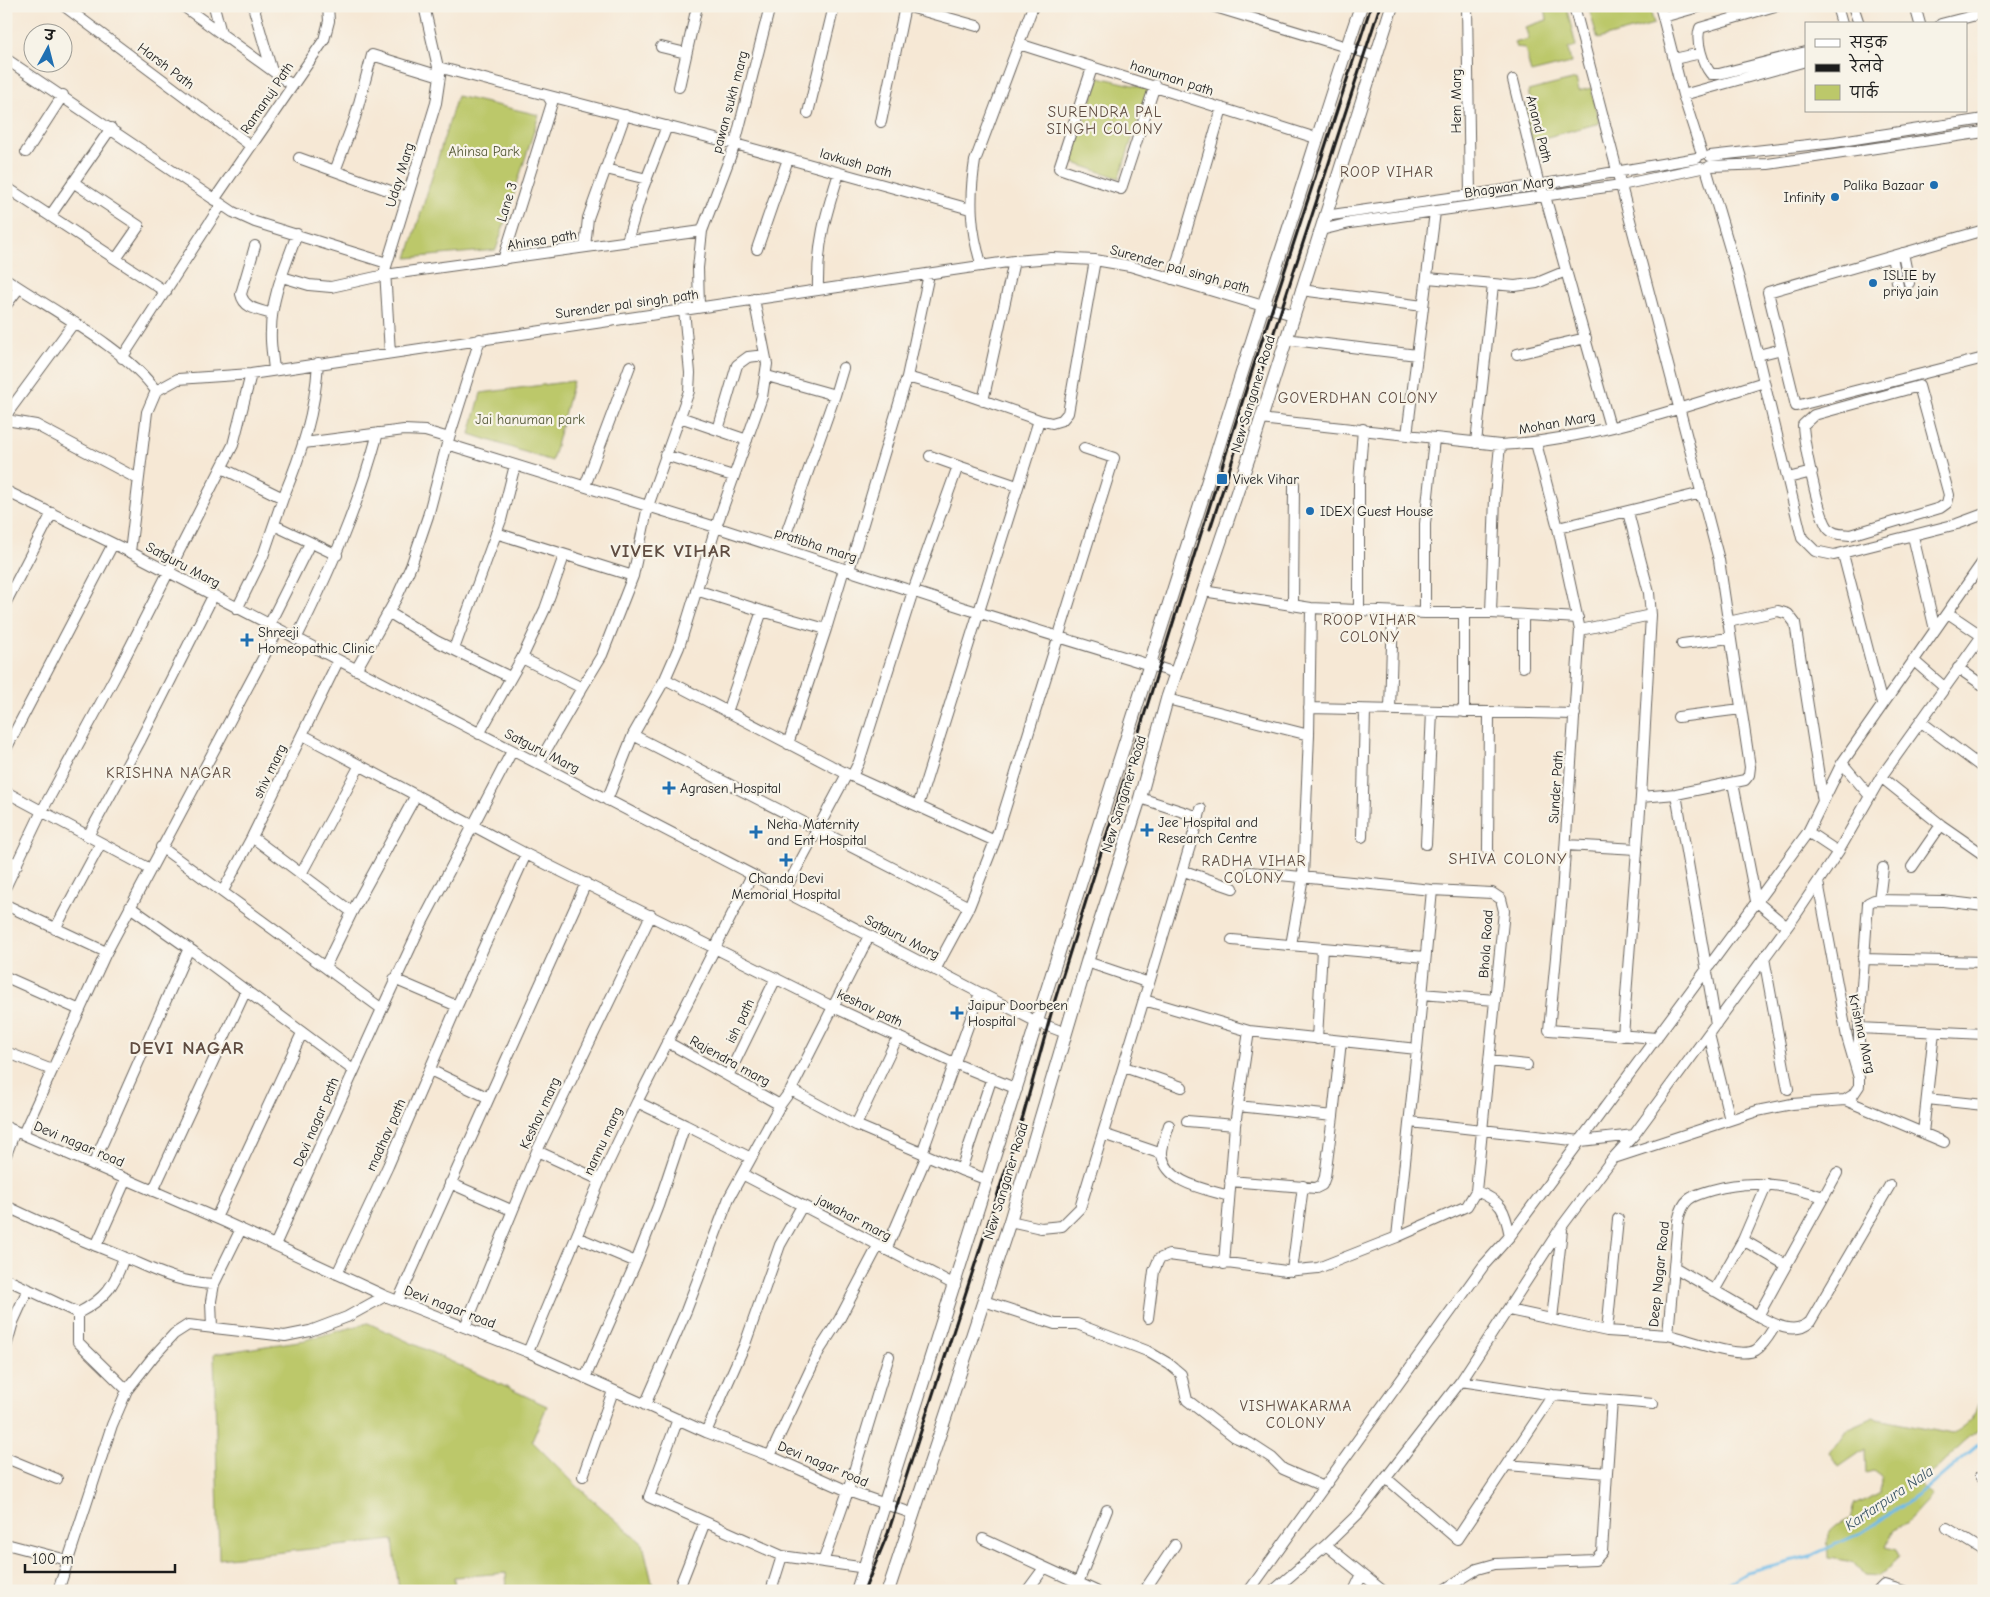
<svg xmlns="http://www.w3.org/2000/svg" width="1990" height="1597" font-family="'Comic Neue','Playpen Sans Deva',sans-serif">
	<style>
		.green { fill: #bcc86a; stroke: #6c7243 }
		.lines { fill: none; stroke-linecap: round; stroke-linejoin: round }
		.stream { stroke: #70bce9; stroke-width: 3 }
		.minor-casing { stroke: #68635d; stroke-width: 12 }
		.major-casing { stroke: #68635d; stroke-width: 14 }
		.minor { stroke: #fff; stroke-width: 10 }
		.major { stroke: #fff; stroke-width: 12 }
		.rail { stroke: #1c1c1c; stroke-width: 3 }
		.poi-dot { fill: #1f6fb2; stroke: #f7f3e8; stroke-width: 2 }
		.labels { text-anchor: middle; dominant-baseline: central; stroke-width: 4.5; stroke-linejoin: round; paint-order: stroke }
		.street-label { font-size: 14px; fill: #1c1c1c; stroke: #f7f3e8 }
		.park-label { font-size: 14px; fill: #545837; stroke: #f7f3e8 }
		.poi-label { font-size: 14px; fill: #1c1c1c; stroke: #f7f3e8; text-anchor: start }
		.neighbourhood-label { font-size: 15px; letter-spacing: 1px; fill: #5f4c41; stroke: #f7f3e8 }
		.water-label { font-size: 15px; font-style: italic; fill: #395464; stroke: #f7f3e8 }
		.quarter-label { font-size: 16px; letter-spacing: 1px; fill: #5f4c41; stroke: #f7f3e8 }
		.district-label { font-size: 19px; font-weight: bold; letter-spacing: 1px; fill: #5f4c41; stroke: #f7f3e8 }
	</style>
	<rect width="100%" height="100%" fill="#f7f3e8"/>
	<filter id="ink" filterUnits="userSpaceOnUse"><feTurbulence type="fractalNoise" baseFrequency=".02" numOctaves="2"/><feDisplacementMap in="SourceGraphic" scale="10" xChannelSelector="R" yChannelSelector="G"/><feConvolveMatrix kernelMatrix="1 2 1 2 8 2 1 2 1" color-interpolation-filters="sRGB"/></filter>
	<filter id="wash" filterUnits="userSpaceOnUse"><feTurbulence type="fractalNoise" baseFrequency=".0096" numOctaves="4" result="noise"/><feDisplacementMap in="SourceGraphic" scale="20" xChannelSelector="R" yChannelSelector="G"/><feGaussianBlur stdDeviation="1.12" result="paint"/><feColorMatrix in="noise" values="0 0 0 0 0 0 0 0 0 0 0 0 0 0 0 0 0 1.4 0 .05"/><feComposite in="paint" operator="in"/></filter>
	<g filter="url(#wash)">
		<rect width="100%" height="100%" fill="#f6e8d5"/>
		<path class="green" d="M1545,6H1566L1576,46L1568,49L1571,63L1531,73L1525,48L1516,47L1514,43L1529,39L1525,27L1547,20Z
			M1588,6H1649L1654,24L1598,39Z
			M1099,77L1149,89L1119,178L1071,162Z
			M1576,79L1579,91L1591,88L1600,123L1532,141L1523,107L1531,104L1528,91Z
			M457,96L539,115L496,250L407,258Z
			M573,381L552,461L470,434L481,393Z
			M368,1323L547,1406L532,1441L578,1487L643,1544L654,1591H507L506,1573L454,1577L455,1591H399L393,1540L219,1559L214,1354L305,1340Z
			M1982,1394H1984V1426C1968,1437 1955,1450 1942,1464C1934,1472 1925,1474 1920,1486L1932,1495L1907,1522L1894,1530L1886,1547L1897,1550L1900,1557L1878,1577L1865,1576L1854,1562L1828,1558C1827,1534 1827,1529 1850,1518L1854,1505L1880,1493L1881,1478L1873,1472L1866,1474L1865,1449L1839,1467L1830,1453L1847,1429L1872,1418L1952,1434C1970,1422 1977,1416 1982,1394Z"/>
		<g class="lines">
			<path class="stream" d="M1714,1591L1746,1572L1810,1556L1861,1533L1925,1490L1984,1440"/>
		</g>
	</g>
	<g filter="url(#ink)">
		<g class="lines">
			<defs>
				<path id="minor" d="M64,6L251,146
					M183,6L292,85
					M214,6L221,33
					M253,6L271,68
					M906,6L977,26
					M1212,6L1376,56
					M1467,6L1470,195
					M1574,6L1719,560L1750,767L1749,775L1745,780L1676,794L1641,797
					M1660,6L1663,17L1702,6
					M1775,6L1700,28C1695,41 1703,64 1711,74H1719L1806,52
					M1837,6L1842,24
					M1853,6L1859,24
					M1915,6L1920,24
					M1663,17L1683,95L1702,154
					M1941,24L1984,13
					M1019,44L1316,138
					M661,47L686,53
					M6,59L233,212L255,222L387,263
					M1674,59L1701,53
					M438,67L735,144L970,209
					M1092,68L1059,168L1121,189L1155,85
					M1513,80L1539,185L1545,196L1610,427
					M679,87L697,6
					M1683,95L1806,61
					M808,113L834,6
					M881,122L905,6
					M26,152L63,95
					M1710,156L1835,142L1984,119
					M299,158L407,197
					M1710,166L1768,164L1984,132
					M1706,168L1739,279L1802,538L1815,551L1834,555L1957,524L1984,514
					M606,169L647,179
					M335,171L355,118L372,55L440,76
					M73,182L139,226L116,259
					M6,187L166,292
					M214,200L324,40L329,21L328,6
					M50,216L111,128
					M1325,216L1539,185L1697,158
					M1321,230L1350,223L1621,185L1701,168
					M1984,230L1768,292L1796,406L1984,358
					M627,241L643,188L667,126
					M255,246L241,294C244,309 260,310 272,314
					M585,247L588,218L625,115
					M757,249L788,159
					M1903,253L1909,283
					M1892,257L1898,286
					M503,260L552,103L548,96
					M982,266C970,230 969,198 975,161L1033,6
					M929,274L907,377L956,391L1039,420
					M282,277L309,285L331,287L385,275L702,231
					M1428,278L1515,286L1537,283L1566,271
					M6,279C50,309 127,349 156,391
					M1172,279L1222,108
					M818,290C817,242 825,217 839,173
					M1301,290L1423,306
					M6,305L19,288
					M699,307L698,268L702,231L735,144L770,6
					M1285,339L1417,355
					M390,353L385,270L436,103L440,76L424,6
					M1517,354L1586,338
					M1758,355L1782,349
					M122,358L221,205
					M274,370C273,357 270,344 271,331C271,297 286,265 297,234
					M767,376L835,395L781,548
					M1919,386L1949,495L1947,503L1940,508L1850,535C1842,534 1833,535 1828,528C1818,515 1804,443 1803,425L1814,415Z
					M835,395L843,368
					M983,401L1014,261
					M6,415L73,324
					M680,417L747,440
					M1260,419L1500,445C1590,440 1678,409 1764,382
					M6,420L36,425L138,479
					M718,430L737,365L748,357L765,355
					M1407,435L1435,212
					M304,443L404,430L425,431L449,438
					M1476,443L1493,285
					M1536,443L1558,528L1580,630L1562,895L1549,1030L1657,1038
					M447,444L706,524L964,608L1176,673
					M665,455L733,476
					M930,456L958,466
					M222,468L283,498L263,556L237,609
					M1788,478L1812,472
					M585,486L630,366
					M6,491L130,552L980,993L1037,1022L1066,1033
					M283,498C302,452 315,413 318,363
					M274,525L337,555
					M1558,528L1702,493
					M496,533L633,576
					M1913,536L1935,630
					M130,552L147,412L156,391L178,379L251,374L1014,261L1052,258L1095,260L1130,266L1293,315
					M1843,554L1882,704
					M849,570L907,377
					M696,590L762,611L727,712
					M1203,591L1311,608L1425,613H1491L1578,618
					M6,602L52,513
					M1293,605L1294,484
					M762,611L826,629L844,569
					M1359,611V482L1363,429
					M388,612L436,641L510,677
					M1425,613V524L1434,439
					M1491,613L1495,497L1500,445
					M1948,613L1982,636
					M1728,622L1778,611L1788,614L1795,623L1823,802
					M269,625L310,543
					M1580,630L1651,615L1649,593L1628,512
					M296,639C330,571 358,507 378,433
					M1682,644L1730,638
					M454,649L501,520L515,465
					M522,658L582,688L602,655L633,576L648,506L689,391L690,373L684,310
					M1913,660L1944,687
					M1523,667V615
					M1958,668L1984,686
					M356,670L397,597L411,566L428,516L447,444L480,339
					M665,679L847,774L995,841L969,907L935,970
					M1167,699L1309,735L1311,608
					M1309,708L1575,714
					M1390,710L1393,612
					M1464,712V612
					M1678,717L1741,709
					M1920,721L1984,769
					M479,734L522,658L545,609L564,556
					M303,735L526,854L827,1004L954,1063L1017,1089
					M633,735L969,907
					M788,744L826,629
					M6,749L113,544
					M1842,763L1869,795
					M538,764L582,688
					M852,776L859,762L913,591L958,466L1017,486
					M1881,777L1941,825L1984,855
					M1733,783L1756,901L1787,927
					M6,792L150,869
					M1676,794L1716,1024
					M1140,798L1199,817
					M607,800L633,735L665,679L679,647L716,527L762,397L767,364L754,299
					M918,806L1039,420L1052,423L1062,420L1068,413L1095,260
					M1808,832L1838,852
					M88,836L140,741L213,596
					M252,837L352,912L416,795
					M1362,837L1365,711
					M995,841L1114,458L1084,448
					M1426,844L1432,712
					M1566,845L1637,849
					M161,847L382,1009L421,925L512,751
					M1488,850L1489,713
					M6,859L17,865
					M1912,867L1941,825
					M1184,871L1233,888
					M301,874L360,765
					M6,886L42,811L117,673L233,445L251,374
					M223,891L252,837L338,661
					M784,892L847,774
					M1879,900L1883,868
					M6,905L106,952
					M130,907L194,952L353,1070
					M55,929L101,843
					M1232,940L1425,957
					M1291,945L1303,877L1309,735
					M1764,958L1788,1089
					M1863,959L1984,962
					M1087,962L1149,983L1201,809
					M325,967L352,912
					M6,977L80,1010
					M394,979L457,1006L526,854
					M1422,994L1495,1000
					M1144,1000L1249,1031L1417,1049L1432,890
					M1859,1028L1984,1034
					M1623,1036L1641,797L1651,615
					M1317,1039L1322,948
					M667,1042L780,1105
					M6,1052L52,1070
					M1489,1061L1527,1065
					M1859,1065V1028L1868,903L1874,900L1943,901L1984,906
					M1124,1067L1182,1087
					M728,1076L776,978
					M791,1090L856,1125L898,1036
					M489,1098L586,883
					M1927,1099L1984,1105
					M1845,1100L1944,1142
					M1238,1106L1333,1116L1341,1041
					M1730,1120L1757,1111L1792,1104L1845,1100L1853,1095L1859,1086V1078L1847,1037L1818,882
					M1187,1121L1235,1125
					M1410,1122L1581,1141L1634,1135
					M856,1125L922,1153L980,993
					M1169,1125C1167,1133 1161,1147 1162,1155C1167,1184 1206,1189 1229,1196
					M6,1127L225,1222L385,1296L528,1352L706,1432L770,1456L848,1491L914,1514
					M1923,1133L1934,1032
					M23,1134L105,955L278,630
					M1103,1134L1162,1154
					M537,1151L600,1180
					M922,1153L961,1170L992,1077
					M6,1155L15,1131
					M751,1158L780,1105L791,1090L869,936
					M1614,1158L1730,1120L1709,1034
					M93,1165L189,948
					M961,1170L988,1180
					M742,1174L955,1285
					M1230,1181L1316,1188L1322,1185L1325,1177L1333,1116
					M450,1183L511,1210
					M153,1191L246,990
					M1476,1191C1502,1201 1505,1210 1510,1236
					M6,1206C43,1224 81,1240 119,1255C155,1270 173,1282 214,1284L241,1229
					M216,1218L302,1033
					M1010,1221L1041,1228L1062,1226L1080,1208L1149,983
					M577,1237L636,1262
					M1397,1237L1417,1049
					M1743,1240L1786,1265
					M275,1245L382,1009
					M96,1246L126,1179
					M886,1250L927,1155
					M1224,1264L1235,1125L1249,1031
					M1674,1267L1758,1316L1837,1173
					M1292,1271L1303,1186
					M337,1274L388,1166L457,1006
					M6,1279L78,1313V1342L127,1390
					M1714,1291L1743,1240L1767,1184
					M398,1301L489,1098L430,1070
					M984,1301L1055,1324H1077L1147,1351L1169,1364L1181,1374L1187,1400L1235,1437L1249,1443L1272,1458L1283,1469L1322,1486
					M1509,1310L1607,1331L1668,1335L1678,1221C1683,1198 1691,1196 1712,1190C1751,1179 1785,1184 1823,1197
					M78,1313C105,1299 115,1285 124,1257
					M1758,1316C1773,1324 1795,1336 1810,1322L1890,1185
					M1148,1318L1154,1271L1159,1259L1169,1255L1286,1271L1318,1268L1397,1237L1467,1206L1476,1191L1504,911L1501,899L1492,893L1432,890L1250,872
					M1552,1319L1562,1230
					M465,1327L537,1151L651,915
					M212,1328L211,1301L214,1284
					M1607,1331L1618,1219
					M1668,1335C1688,1339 1739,1360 1756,1350C1764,1345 1770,1334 1775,1326
					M6,1347L13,1322L28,1289
					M528,1352L600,1180L637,1102L752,875
					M585,1378L636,1262L658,1206L685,1125L637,1102
					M1461,1381L1553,1395L1653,1404
					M645,1405L686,1311L729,1198L751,1158L685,1125
					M678,1419L649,1497L782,1556L866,1568
					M706,1432L745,1344L780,1245L802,1206
					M770,1456L819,1351L839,1320L878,1246
					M6,1458L57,1479
					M1507,1465L1607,1473L1612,1400
					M583,1476L613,1391
					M1981,1476L1984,1478
					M1386,1478L1457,1539L1553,1395
					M1947,1528L1984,1551
					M983,1539L1096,1591
					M6,1544L67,1560
					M1326,1545L1383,1591
					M823,1562L848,1491L889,1356
					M1078,1583L1107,1510
					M58,1591L112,1425L127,1390L153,1357L174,1334L188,1325L285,1336L310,1331L347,1317L385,1296
					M678,1591L705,1522
					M771,1591L782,1556
					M1027,1591L1044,1568
					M1144,1591L1175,1545
					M1249,1591L1484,1265L1510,1236L1808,832L1842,763L1984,560
					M1273,1591L1326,1545L1358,1514L1461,1381L1562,1226L1613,1158L1634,1135L1795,916L1838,852L1881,777L1984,633
					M1354,1591L1362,1574
					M1442,1591L1477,1569L1495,1564L1595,1560L1602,1552L1607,1473
					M1878,1591L1884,1585L1904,1591"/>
				<path id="major" d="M857,1591L1263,306C1297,207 1326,106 1361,6
					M888,1591L1010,1221L1087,962L1140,798L1167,699L1250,454L1392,6"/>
			</defs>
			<use href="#minor" class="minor-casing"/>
			<use href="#major" class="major-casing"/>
			<use href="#minor" class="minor"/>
			<use href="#major" class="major"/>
			<path class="rail" d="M1210,529L1380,6
				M864,1591L888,1533L1023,1116L1054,1003L1251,374L1371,6"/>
		</g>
	</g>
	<g class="poi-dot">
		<circle cx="1934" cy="185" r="5"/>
		<circle cx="1835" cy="197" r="5"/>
		<circle cx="1873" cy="283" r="5"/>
		<rect x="1216" y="473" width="12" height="12" rx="2.5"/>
		<circle cx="1310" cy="511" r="5"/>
		<path d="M244.5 632.5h5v5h5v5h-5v5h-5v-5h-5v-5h5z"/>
		<path d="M666.5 780.5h5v5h5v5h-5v5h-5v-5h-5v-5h5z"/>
		<path d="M1144.5 822.5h5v5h5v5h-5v5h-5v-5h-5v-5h5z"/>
		<path d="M753.5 824.5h5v5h5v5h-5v5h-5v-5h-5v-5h5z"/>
		<path d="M783.5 852.5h5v5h5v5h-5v5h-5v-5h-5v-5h5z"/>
		<path d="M954.5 1005.5h5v5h5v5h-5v5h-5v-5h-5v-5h5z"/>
	</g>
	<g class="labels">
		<g class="street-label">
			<text transform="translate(166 66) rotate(37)">Harsh Path</text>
			<text transform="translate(1172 78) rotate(18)">hanuman path</text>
			<text transform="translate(267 98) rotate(-56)">Ramanuj Path</text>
			<text transform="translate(1456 101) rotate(-90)">Hem Marg</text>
			<text transform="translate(730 102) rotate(-75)">pawan sukh marg</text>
			<text transform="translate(1539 129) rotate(76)">Anand Path</text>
			<text transform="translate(856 163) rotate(16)">lavkush path</text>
			<text transform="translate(400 175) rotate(-73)">Uday Marg</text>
			<text transform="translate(1509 187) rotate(-8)">Bhagwan Marg</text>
			<text transform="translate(507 202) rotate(-73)">Lane 3</text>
			<text transform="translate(542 240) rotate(-9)">Ahinsa path</text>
			<text transform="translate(1180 269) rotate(16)">Surender pal singh path</text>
			<text transform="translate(627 304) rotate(-8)">Surender pal singh path</text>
			<text transform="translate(1253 394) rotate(-73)">New Sanganer Road</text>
			<text transform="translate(1557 423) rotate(-10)">Mohan Marg</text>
			<text transform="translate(816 545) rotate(18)">pratibha marg</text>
			<text transform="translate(183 565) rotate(28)">Satguru Marg</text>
			<text transform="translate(542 751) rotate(27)">Satguru Marg</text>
			<text transform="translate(270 771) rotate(-64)">shiv marg</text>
			<text transform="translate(1556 787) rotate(-86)">Sunder Path</text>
			<text transform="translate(1124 794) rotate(-73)">New Sanganer Road</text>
			<text transform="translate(902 937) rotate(27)">Satguru Marg</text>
			<text transform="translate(1486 944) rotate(-86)">Bhola Road</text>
			<text transform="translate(870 1008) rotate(25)">keshav path</text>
			<text transform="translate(740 1021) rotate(-64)">ish path</text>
			<text transform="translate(1862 1034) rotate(77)">Krishna Marg</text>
			<text transform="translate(730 1061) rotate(29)">Rajendra marg</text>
			<text transform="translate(540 1113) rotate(-65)">Keshav marg</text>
			<text transform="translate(316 1122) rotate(-67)">Devi nagar path</text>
			<text transform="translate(386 1135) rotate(-66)">madhav path</text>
			<text transform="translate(603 1141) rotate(-65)">nannu marg</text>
			<text transform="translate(79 1144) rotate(23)">Devi nagar road</text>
			<text transform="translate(1006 1181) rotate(-73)">New Sanganer Road</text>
			<text transform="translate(854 1218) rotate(28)">jawahar marg</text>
			<text transform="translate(1659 1274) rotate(-84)">Deep Nagar Road</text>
			<text transform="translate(450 1307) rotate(21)">Devi nagar road</text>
			<text transform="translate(823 1464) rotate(23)">Devi nagar road</text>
		</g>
		<g class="park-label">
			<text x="484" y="151">Ahinsa Park</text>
			<text x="530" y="419">Jai hanuman park</text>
		</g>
		<g class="poi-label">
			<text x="1924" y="185" text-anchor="end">Palika Bazaar</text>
			<text x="1825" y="197" text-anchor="end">Infinity</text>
			<text x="1883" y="275">ISLIE by<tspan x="1883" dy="16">priya jain</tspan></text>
			<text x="1233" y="479">Vivek Vihar</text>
			<text x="1320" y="511">IDEX Guest House</text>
			<text x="258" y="632">Shreeji<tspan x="258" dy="16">Homeopathic Clinic</tspan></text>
			<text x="680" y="788">Agrasen Hospital</text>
			<text x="1158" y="822">Jee Hospital and<tspan x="1158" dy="16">Research Centre</tspan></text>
			<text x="767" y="824">Neha Maternity<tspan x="767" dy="16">and Ent Hospital</tspan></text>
			<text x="786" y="878" text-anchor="middle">Chanda Devi<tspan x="786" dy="16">Memorial Hospital</tspan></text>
			<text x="968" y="1005">Jaipur Doorbeen<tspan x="968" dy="16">Hospital</tspan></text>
		</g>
		<g class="neighbourhood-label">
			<text x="1105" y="112">SURENDRA PAL<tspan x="1105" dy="17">SINGH COLONY</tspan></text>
			<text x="1387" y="172">ROOP VIHAR</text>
			<text x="1358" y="398">GOVERDHAN COLONY</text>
			<text x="1370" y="620">ROOP VIHAR<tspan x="1370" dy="17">COLONY</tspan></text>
			<text x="169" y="773">KRISHNA NAGAR</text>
			<text x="1254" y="861">RADHA VIHAR<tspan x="1254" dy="17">COLONY</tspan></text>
			<text x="1296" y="1406">VISHWAKARMA<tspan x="1296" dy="17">COLONY</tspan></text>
		</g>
		<g class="water-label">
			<text transform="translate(1889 1498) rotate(-34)">Kartarpura Nala</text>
		</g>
		<g class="quarter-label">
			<text x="1508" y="859">SHIVA COLONY</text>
		</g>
		<g class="district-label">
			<text x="671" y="551">VIVEK VIHAR</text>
			<text x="187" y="1048">DEVI NAGAR</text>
		</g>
	</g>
	<rect width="1990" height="1597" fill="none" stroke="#f7f3e8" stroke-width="25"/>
	<rect x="1805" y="22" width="162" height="90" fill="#f7f3e8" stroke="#9f9d96"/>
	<rect x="1815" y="39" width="25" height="8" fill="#ffffff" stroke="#9f9d96"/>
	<text x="1850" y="48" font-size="15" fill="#1c1c1c">सड़क</text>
	<rect x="1815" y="64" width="25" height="8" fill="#1c1c1c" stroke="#9f9d96"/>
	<text x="1850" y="72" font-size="15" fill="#1c1c1c">रेलवे</text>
	<rect x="1815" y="85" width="25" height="15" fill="#bcc86a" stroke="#9f9d96"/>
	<text x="1850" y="98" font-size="15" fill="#1c1c1c">पार्क</text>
	<g transform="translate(48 48) rotate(7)"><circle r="24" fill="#f7f3e8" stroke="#9f9d96"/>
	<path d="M0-4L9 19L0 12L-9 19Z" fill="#1f6fb2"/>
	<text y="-8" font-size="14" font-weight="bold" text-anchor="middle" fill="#1c1c1c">उ</text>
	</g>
	<path d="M25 1564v8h150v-8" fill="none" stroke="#1c1c1c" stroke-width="2.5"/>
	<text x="32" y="1564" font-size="15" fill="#1c1c1c" stroke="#f7f3e8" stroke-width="4" paint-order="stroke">100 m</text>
</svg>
